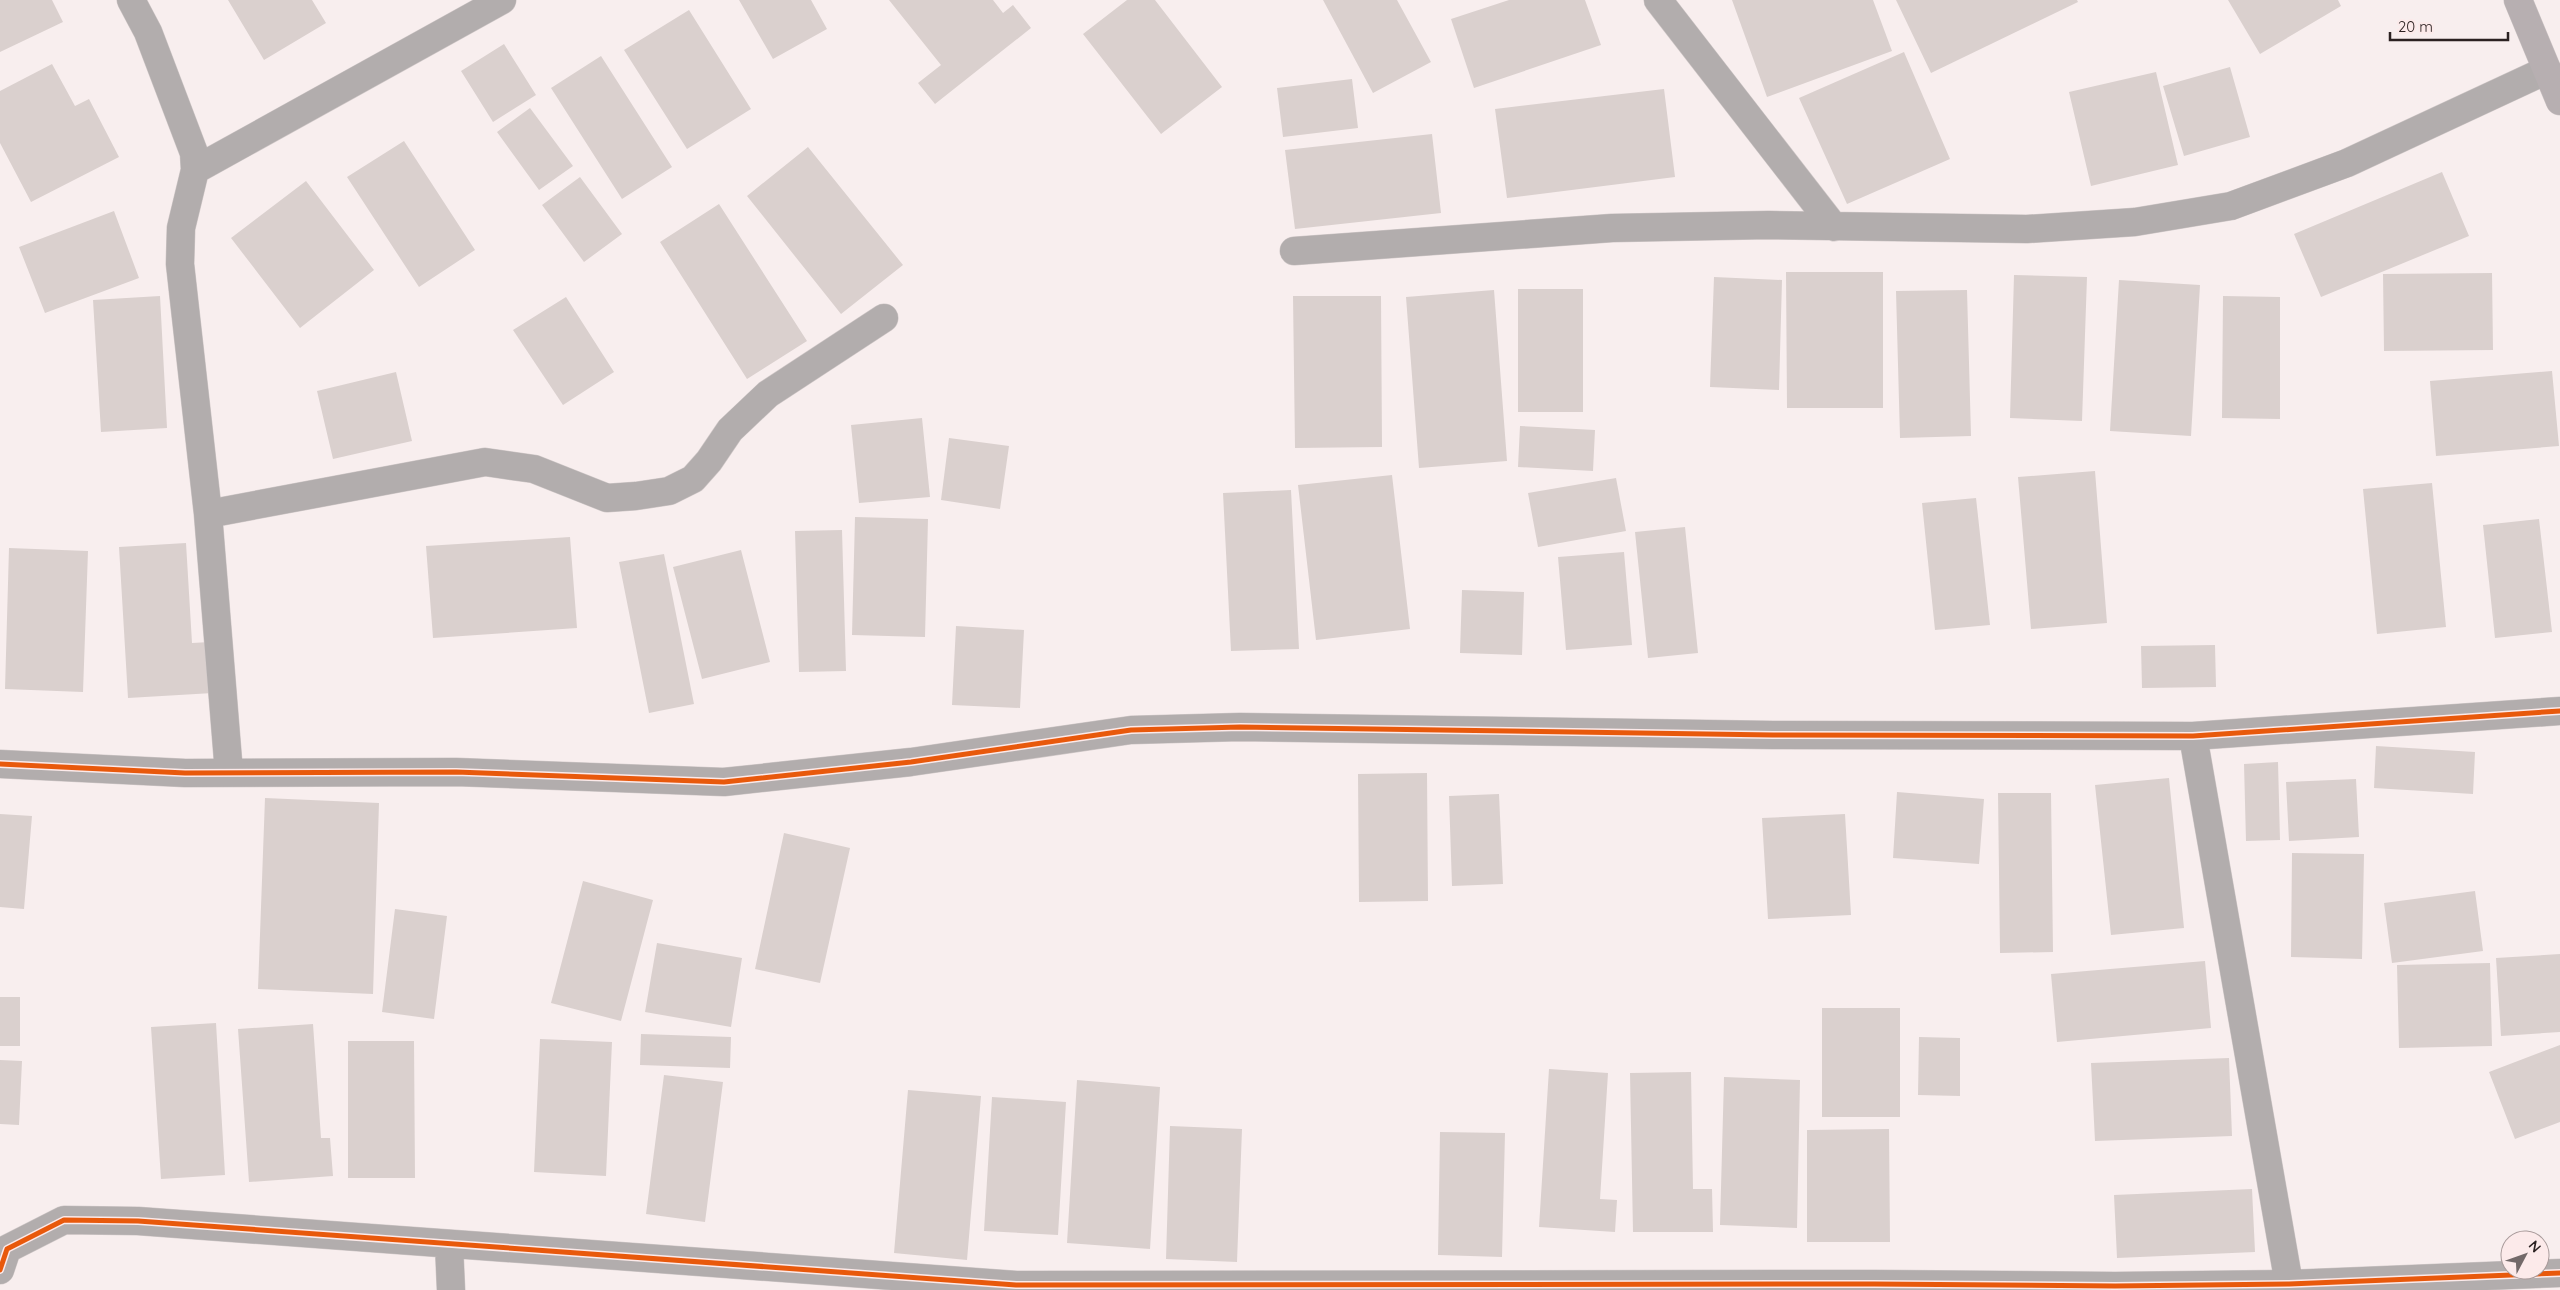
<svg xmlns="http://www.w3.org/2000/svg" width="2560" height="1290" font-family="Quicksand,sans-serif">
	<style>
		.building { fill: #dad0ce }
		.lines { fill: none; stroke-linecap: round; stroke-linejoin: round }
		.minor-casing { stroke: #d2caca; stroke-width: 29 }
		.major-casing { stroke: #d2caca; stroke-width: 29 }
		.minor { stroke: #b2adad; stroke-width: 28 }
		.major { stroke: #b7afb1; stroke-width: 28 }
		.cycleway-casing { stroke: #fceaea; stroke-width: 8 }
		.cycleway { stroke: #e8590c; stroke-width: 5 }
	</style>
	<rect width="100%" height="100%" fill="#f8eeee"/>
	<path class="building" d="M0,0H52L63,22L0,52Z
		M228,0H312L326,23L264,60Z
		M739,0H811L827,29L773,59Z
		M889,0H993L1003,13L1013,5L1031,28L935,104L918,83L941,65Z
		M1127,0H1155L1222,87L1161,134L1083,34Z
		M1323,0H1397L1431,62L1373,93Z
		M1509,0H1585L1601,45L1474,88L1451,19Z
		M1732,0H1873L1892,51L1767,97Z
		M1896,0H2077L2078,2L1931,73Z
		M2228,0H2338L2341,6L2260,54Z
		M689,10L751,109L687,149L624,50Z
		M504,44L536,95L493,122L461,71Z
		M1904,52L1950,159L1847,204L1799,98Z
		M601,56L672,167L622,199L551,88Z
		M52,64L75,106L89,99L119,157L31,202L0,143V91Z
		M2230,67L2250,137L2184,156L2163,86Z
		M2156,72L2178,165L2091,186L2069,92Z
		M1352,79L1358,128L1283,137L1277,88Z
		M1664,89L1675,177L1507,198L1495,109Z
		M530,108L573,166L539,190L497,132Z
		M1432,134L1441,213L1295,229L1285,150Z
		M404,141L475,250L419,287L347,177Z
		M808,147L903,265L841,314L747,196Z
		M2442,172L2469,236L2321,297L2294,234Z
		M580,177L622,234L584,262L542,205Z
		M306,181L374,270L300,328L231,238Z
		M719,204L807,341L747,379L660,242Z
		M114,211L139,278L45,313L19,247Z
		M1786,272H1883V408H1787Z
		M2492,273L2493,350L2384,351L2383,274Z
		M2014,275L2087,277L2082,421L2010,418Z
		M1714,277L1782,280L1779,390L1710,387Z
		M2119,280L2200,285L2191,436L2110,431Z
		M1518,289H1583V412H1518Z
		M1494,290L1507,461L1419,468L1406,297Z
		M1967,290L1971,436L1900,438L1896,291Z
		M160,296L167,428L101,432L93,300Z
		M1293,296H1381L1382,447L1295,448Z
		M2223,296L2280,297V419L2222,418Z
		M566,297L614,372L563,405L513,330Z
		M2552,371L2559,446L2436,456L2430,381Z
		M396,372L412,441L333,459L317,391Z
		M922,418L930,497L859,503L851,425Z
		M1520,426L1595,430L1593,471L1518,467Z
		M949,438L1009,446L1000,509L941,500Z
		M2095,471L2107,623L2031,629L2018,477Z
		M1392,475L1410,629L1316,640L1298,485Z
		M1616,478L1626,531L1538,547L1528,493Z
		M2432,483L2446,627L2377,634L2363,489Z
		M1291,490L1299,649L1231,651L1223,493Z
		M1976,498L1990,625L1935,630L1922,503Z
		M855,517L928,519L925,637L852,635Z
		M2539,519L2552,632L2495,638L2483,525Z
		M1685,527L1698,653L1648,658L1635,532Z
		M842,530L846,671L799,672L795,531Z
		M570,537L577,628L433,638L426,546Z
		M186,543L192,643L210,642L213,693L128,698L119,547Z
		M9,548L88,551L83,692L5,689Z
		M741,550L770,662L702,679L673,567Z
		M1624,552L1632,645L1566,650L1558,557Z
		M664,554L694,704L649,713L619,562Z
		M1462,590L1524,592L1522,655L1460,653Z
		M956,626L1024,630L1020,708L952,705Z
		M2215,645L2216,687L2142,688L2141,646Z
		M2376,746L2475,752L2473,794L2374,788Z
		M2278,762L2280,840L2246,841L2244,764Z
		M1427,773L1428,901L1359,902L1358,774Z
		M2169,778L2184,928L2111,935L2095,785Z
		M2356,779L2359,837L2289,841L2286,782Z
		M1897,792L1984,799L1979,864L1893,858Z
		M1998,793H2051L2053,952L2000,953Z
		M1499,794L1503,884L1452,886L1449,796Z
		M265,798L379,803L373,994L258,989Z
		M0,814L32,816L24,909L0,907Z
		M1845,814L1851,915L1768,919L1762,818Z
		M784,833L850,848L820,983L755,969Z
		M2292,853L2364,854L2362,959L2291,957Z
		M583,881L653,900L621,1021L551,1003Z
		M2475,891L2483,951L2392,963L2384,903Z
		M395,909L447,916L434,1019L382,1012Z
		M657,943L742,958L731,1027L645,1012Z
		M2560,954V1032L2501,1036L2496,958Z
		M2205,961L2211,1028L2057,1042L2051,974Z
		M2490,963L2492,1046L2399,1048L2397,965Z
		M0,997H20V1046H0Z
		M1822,1008H1900V1117H1822Z
		M216,1023L225,1175L161,1179L151,1027Z
		M313,1024L321,1138H330L333,1176L249,1182L238,1029Z
		M641,1034L731,1037L730,1068L640,1065Z
		M1919,1037L1960,1038V1096L1918,1095Z
		M540,1039L612,1042L606,1176L534,1172Z
		M348,1041H414L415,1178H348Z
		M2560,1045V1122L2515,1139L2489,1072Z
		M2229,1058L2232,1136L2095,1141L2091,1063Z
		M0,1060L22,1061L19,1125L0,1124Z
		M1549,1069L1608,1073L1600,1199L1617,1200L1615,1232L1539,1227Z
		M1691,1072L1693,1189H1712L1713,1232H1633L1630,1073Z
		M664,1075L723,1082L705,1222L646,1214Z
		M1724,1077L1800,1080L1797,1228L1720,1225Z
		M1077,1080L1160,1087L1150,1249L1067,1243Z
		M908,1090L981,1096L967,1260L894,1253Z
		M992,1097L1066,1102L1058,1235L984,1231Z
		M1170,1126L1242,1129L1237,1262L1166,1259Z
		M1889,1129L1890,1242H1807V1130Z
		M1440,1132L1505,1133L1502,1257L1438,1255Z
		M2252,1189L2255,1252L2117,1258L2114,1195Z"/>
	<g class="lines">
		<defs>
			<path id="minor" d="M131,0L148,32L194,153L195,170L181,228L180,264L208,514L229,773
				M1658,0L1834,227
				M195,170L502,0
				M1294,251L1612,228L1769,225L2027,229L2135,222L2231,206L2347,163L2547,70
				M208,514L485,462L534,469L607,498L636,496L669,491L693,479L709,461L730,430L768,394L884,318
				M2193,736L2289,1284
				M0,764L185,773L456,772L724,782L911,762L1131,730L1240,727L1773,735L2193,736L2560,711
				M449,1245L451,1290
				M0,1270L7,1249L64,1220L138,1221L1016,1285L1874,1284L2115,1286L2289,1284L2560,1273"/>
			<path id="major" d="M2518,0L2560,101"/>
		</defs>
		<use href="#minor" class="minor-casing"/>
		<use href="#major" class="major-casing"/>
		<use href="#minor" class="minor"/>
		<use href="#major" class="major"/>
		<defs>
			<path id="cycleway" d="M0,764L185,773L456,772L724,782L911,762L1131,730L1240,727L1773,735L2193,736L2560,711
				M0,1270L7,1249L64,1220L138,1221L1016,1285L1874,1284L2115,1286L2289,1284L2560,1273"/>
		</defs>
		<use href="#cycleway" class="cycleway-casing"/>
		<use href="#cycleway" class="cycleway"/>
	</g>
	<g transform="translate(2525 1255) rotate(49)"><circle r="24" fill="#fceaea" stroke="#a89a9a"/>
	<path d="M0-4L9 19L0 12L-9 19Z" fill="#736969"/>
	<text y="-8" font-size="14" font-weight="bold" text-anchor="middle" fill="#2b2121">N</text>
	</g>
	<path d="M2390 32v8h118v-8" fill="none" stroke="#2b2121" stroke-width="2.5"/>
	<text x="2398" y="32" font-size="15" fill="#2b2121" stroke="#fceaea" stroke-width="4" paint-order="stroke">20 m</text>
</svg>
